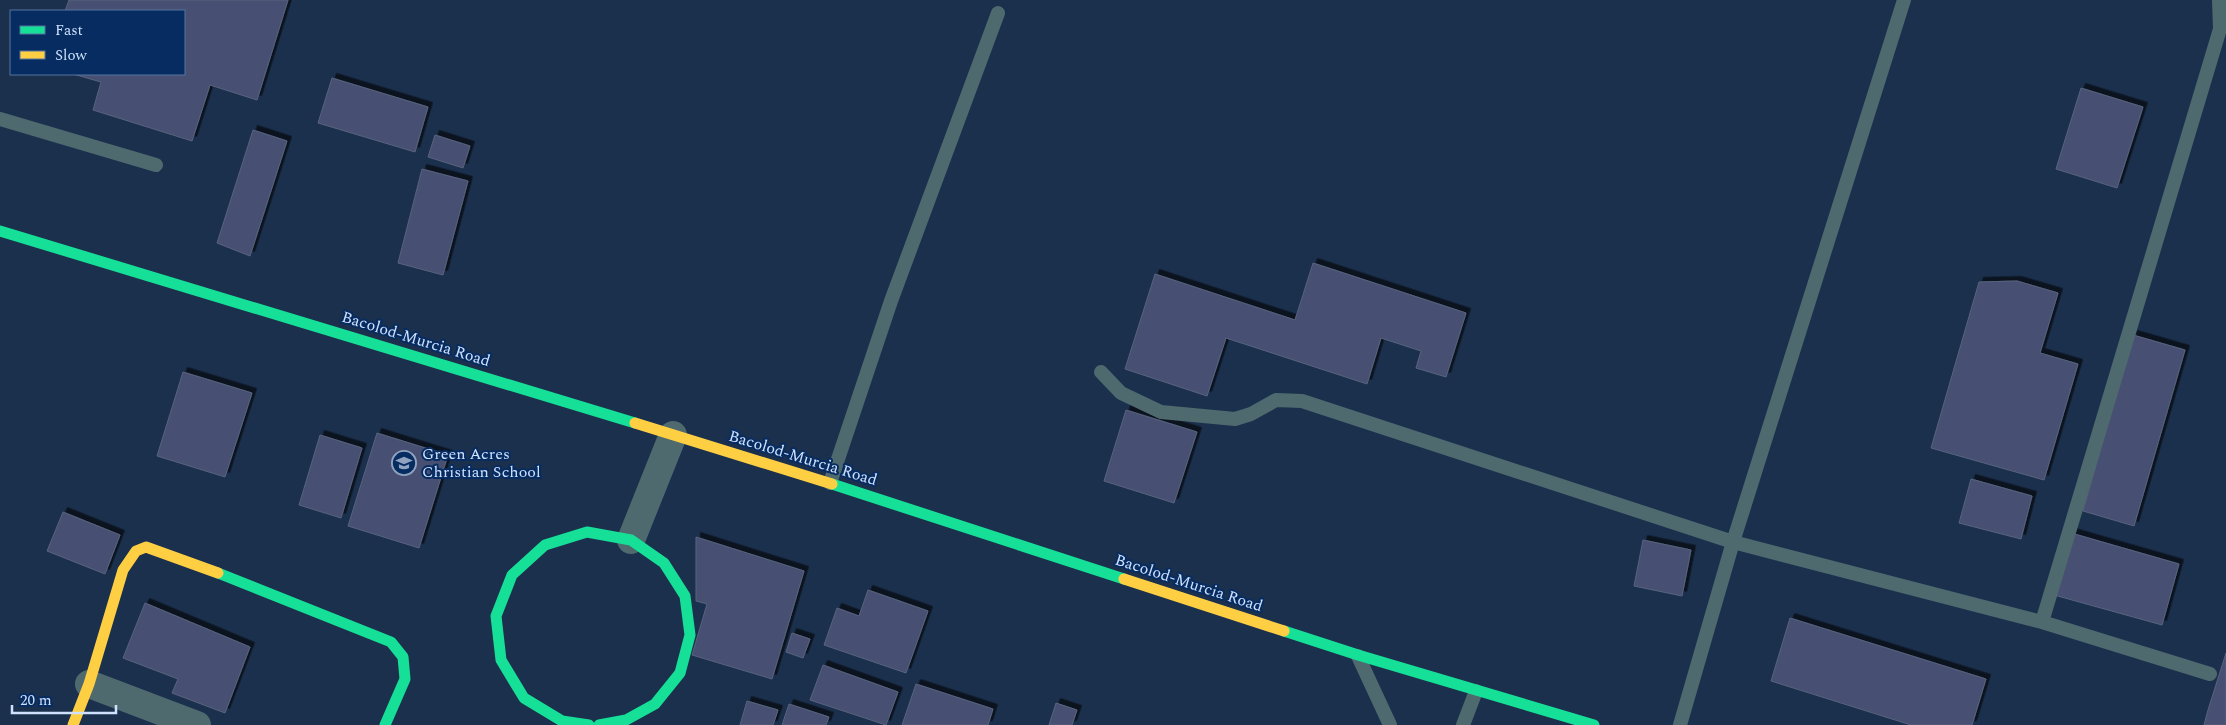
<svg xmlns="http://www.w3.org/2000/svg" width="2226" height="725" font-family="Spectral,serif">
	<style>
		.building { fill: #464f72; stroke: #59637d; filter: url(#shadow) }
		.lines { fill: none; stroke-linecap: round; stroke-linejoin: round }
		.lane { stroke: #4f6a6f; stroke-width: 14 }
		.street { stroke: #4f6a6f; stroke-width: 28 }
		.fast { stroke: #16e098; stroke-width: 11 }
		.slow { stroke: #ffcf43; stroke-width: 11 }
		.labels { text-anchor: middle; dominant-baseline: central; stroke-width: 4; stroke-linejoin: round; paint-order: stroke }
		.street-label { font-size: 16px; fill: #cfe1fc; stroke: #062c62 }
		.poi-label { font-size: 16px; fill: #cfe1fc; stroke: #062c62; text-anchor: start }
	</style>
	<defs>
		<filter id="shadow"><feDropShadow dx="4.5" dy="-4.5" stdDeviation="0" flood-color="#0009"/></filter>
	</defs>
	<rect width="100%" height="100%" fill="#1b304d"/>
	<path class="building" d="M69,0H288L257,100L210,85L192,141L93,110L101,82L73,74H184V11H65Z
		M332,78L428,107L415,152L318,123Z
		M2081,88L2143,107L2117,188L2056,169Z
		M253,130L287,141L250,256L217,243Z
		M435,135L470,146L463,168L428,157Z
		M422,169L468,181L443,275L398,263Z
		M1313,263L1466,313L1446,377L1416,368L1421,351L1381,338L1367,384L1226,338L1207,396L1125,369L1155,274L1295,320Z
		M2017,281L2058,293L2040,353L2078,364L2044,480L1931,448L1979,282Z
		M2133,335L2185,350L2134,526L2083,511Z
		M183,372L252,393L225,477L157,456Z
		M1126,410L1197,432L1174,503L1104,481Z
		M377,433L448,455L419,548L348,526Z
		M320,435L362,448L341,518L299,505Z
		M1971,479L2032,496L2021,539L1959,523Z
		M63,512L120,535L105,574L47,551Z
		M2071,533L2179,564L2162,625L2054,595Z
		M696,537L804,571L772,679L692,655L707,604L696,601Z
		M1643,540L1691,550L1682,596L1634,586Z
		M868,590L928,611L906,673L824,645L837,608L859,616Z
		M145,603L250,647L225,713L172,693L178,679L123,658Z
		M1790,618L1986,679L1972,725H1911L1771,681Z
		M792,633L810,639L803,658L786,652Z
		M2226,653V725H2204L2208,710Z
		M823,665L898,692L886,725L810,700Z
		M916,684L993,709L988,725H902Z
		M747,701L778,710L773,725H740Z
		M1056,703L1077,710L1072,725H1049Z
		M789,704L829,717L826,725H782Z"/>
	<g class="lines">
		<path class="lane" d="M0,119L156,165
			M1101,372L1121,393L1161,412L1235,419L1251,414L1276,400L1302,401L1733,542L2042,622L2210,674
			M830,483L891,301L998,13
			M2042,622L2220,29L2219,0
			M1358,656L1390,725
			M1463,725L1476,691
			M1680,725L1733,542L1904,0"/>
		<path class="street" d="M631,540L673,435
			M89,684L197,725"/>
		<path class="fast" d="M0,231L635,423
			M832,484L1124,579
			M218,573L391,642L403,657L405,679L385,725
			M1284,631L1358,655L1594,725
			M589,725L562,721L524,698L501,660L496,616L512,575L545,545L587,532L631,540L664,563L685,596L690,635L680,673L655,704L626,720L599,725"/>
		<path class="slow" d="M635,423L832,484
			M1124,579L1284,631
			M73,725L89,684L123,570L136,551L146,547L218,573"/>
	</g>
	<defs>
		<symbol id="school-ring" viewBox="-11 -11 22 22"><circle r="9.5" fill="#062c62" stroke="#90a3bf" stroke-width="1.5"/><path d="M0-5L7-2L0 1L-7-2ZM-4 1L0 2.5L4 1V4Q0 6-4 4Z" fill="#90a3bf"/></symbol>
	</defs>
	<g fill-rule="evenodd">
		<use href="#school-ring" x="390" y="449" width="28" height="28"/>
	</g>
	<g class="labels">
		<g class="street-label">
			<text transform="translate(416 339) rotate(17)">Bacolod-Murcia Road</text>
			<text transform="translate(803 458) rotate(17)">Bacolod-Murcia Road</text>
			<text transform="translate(1189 583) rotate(18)">Bacolod-Murcia Road</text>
		</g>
		<g class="poi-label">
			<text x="422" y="454">Green Acres<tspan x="422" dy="18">Christian School</tspan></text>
		</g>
	</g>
	<rect x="10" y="10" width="175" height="65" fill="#062c62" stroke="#5674a0"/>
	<rect x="20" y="26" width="25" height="8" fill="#16e098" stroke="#5674a0"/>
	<text x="55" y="35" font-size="15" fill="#cfe1fc">Fast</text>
	<rect x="20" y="51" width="25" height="8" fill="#ffcf43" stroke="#5674a0"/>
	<text x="55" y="60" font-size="15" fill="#cfe1fc">Slow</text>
	<path d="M12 705v8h104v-8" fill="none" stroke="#cfe1fc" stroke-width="2.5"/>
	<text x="20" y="705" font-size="15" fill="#cfe1fc" stroke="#062c62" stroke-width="4" paint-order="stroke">20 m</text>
</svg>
